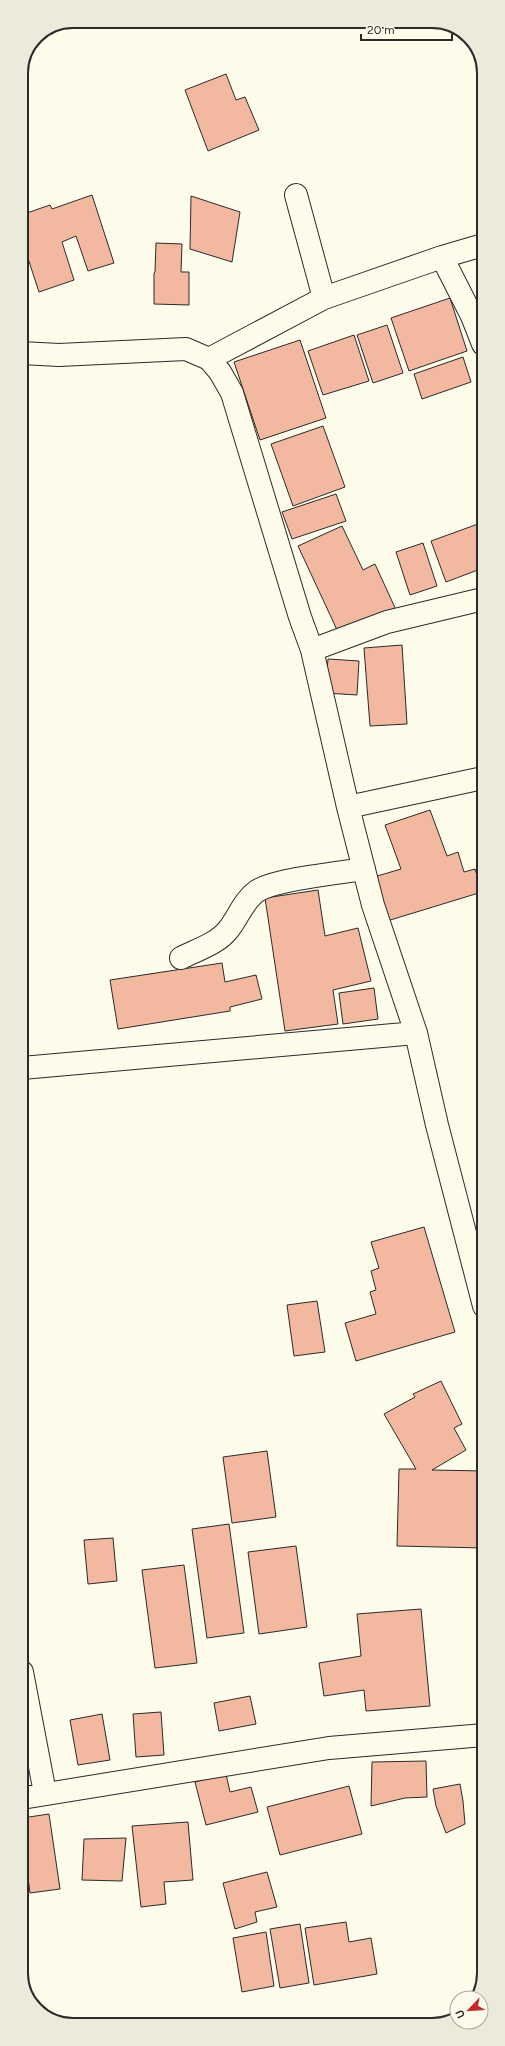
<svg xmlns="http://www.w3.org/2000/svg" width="505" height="2046" font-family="Figtree,sans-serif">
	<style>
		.building { fill: #f2b8a0; stroke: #2b2b2b }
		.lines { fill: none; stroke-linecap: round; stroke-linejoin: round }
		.minor-casing { stroke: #2b2b2b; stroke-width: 24 }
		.minor { stroke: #fdfbea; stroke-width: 22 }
		.rim { fill: none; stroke: #2b2b2b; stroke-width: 2 }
	</style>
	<rect width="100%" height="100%" fill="#fdfbea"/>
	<path class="building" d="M226,74L236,100L245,97L259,130L208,151L185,90Z
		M92,195L114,263L88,271L76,236L62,242L74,280L39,292L21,237V215L50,205L52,209Z
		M191,196L240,212L232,262L190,249Z
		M156,243L182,244L181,272H189V305L154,304V273L155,272Z
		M450,298L467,351L409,371L391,318Z
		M387,325L403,373L373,383L357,335Z
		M354,335L369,381L323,395L308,351Z
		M300,340L326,418L260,440L234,362Z
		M463,357L471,382L422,399L414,374Z
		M21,391L28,392L27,420H21Z
		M323,426L345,487L293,506L271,444Z
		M336,494L346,521L292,539L282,512Z
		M478,524L483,537V568L446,582L431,541Z
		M342,526L363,570L375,564L397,612L338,632L298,546Z
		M423,543L437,586L410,595L396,552Z
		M402,645L407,724L370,726L364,648Z
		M328,659L359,661L357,695L325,693Z
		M430,810L447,856L458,852L464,872L475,869L482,892L387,921L374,877L401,869L385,825Z
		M318,890L325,936L358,928L371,981L333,990L338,1024L285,1031L265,898Z
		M222,963L225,982L256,975L262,999L230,1007V1011L118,1029L110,980Z
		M374,988L378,1019L343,1024L339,993Z
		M424,1227L455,1332L356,1361L345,1323L376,1314L370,1292L376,1290L371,1271L379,1268L371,1242Z
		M317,1301L325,1352L294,1356L287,1305Z
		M441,1381L462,1424L454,1428L466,1450L432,1470L484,1471V1548L397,1546L399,1469H416L384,1414L415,1397L413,1394Z
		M267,1451L276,1517L232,1523L223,1457Z
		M229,1524L244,1633L207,1638L192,1529Z
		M113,1538L117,1581L88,1584L84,1540Z
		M296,1546L307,1627L259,1634L248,1552Z
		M184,1565L197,1663L155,1668L142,1570Z
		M421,1609L430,1706L366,1711L364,1690L324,1696L319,1663L361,1656L357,1614Z
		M250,1696L256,1724L219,1731L214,1703Z
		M161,1712L164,1755L136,1757L133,1714Z
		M102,1714L110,1760L78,1765L70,1720Z
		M426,1761L427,1797L405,1798L371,1806L372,1762Z
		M226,1774L230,1792L251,1787L258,1812L206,1825L195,1782Z
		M460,1784L463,1801L465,1824L446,1833L436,1806L433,1789Z
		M349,1786L362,1834L280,1855L267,1807Z
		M49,1814L60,1889L30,1893L22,1832V1818Z
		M188,1822L193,1880L164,1882L166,1904L141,1907L132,1826Z
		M126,1838L122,1881L82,1880L84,1839Z
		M267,1872L277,1907L255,1912L257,1922L235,1929L223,1883Z
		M346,1922L349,1942L371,1938L377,1974L314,1985L305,1928Z
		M300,1924L309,1983L280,1988L270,1929Z
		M266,1932L274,1986L242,1992L233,1938Z"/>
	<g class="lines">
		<defs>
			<path id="minor" d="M296,195L324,298
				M442,257L483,245
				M21,353L59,355L186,349L209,359L220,372L232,393L300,617L312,650L348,807L373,905L416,1033L437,1125L484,1306
				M209,359L324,298L442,257L472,316L483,344
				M312,650L387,622L483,599
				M348,807L483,778
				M181,958C196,950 217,944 228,930C238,918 243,901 257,891C275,879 339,873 364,869
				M22,1068L416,1033
				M22,1672L45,1793
				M22,1798L329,1748L484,1735"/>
		</defs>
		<use href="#minor" class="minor-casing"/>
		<use href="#minor" class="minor"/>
	</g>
	<path d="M0 0H505V2046H0ZM73 28H432A45 45 0 0 1 477 73V1973A45 45 0 0 1 432 2018H73A45 45 0 0 1 28 1973V73A45 45 0 0 1 73 28Z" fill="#eceadb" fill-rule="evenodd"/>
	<path class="rim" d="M73 28H432A45 45 0 0 1 477 73V1973A45 45 0 0 1 432 2018H73A45 45 0 0 1 28 1973V73A45 45 0 0 1 73 28Z"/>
	<g transform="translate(469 2010) rotate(245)"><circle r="19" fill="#fdfbea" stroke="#a9a89e"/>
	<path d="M0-3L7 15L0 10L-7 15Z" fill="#c62828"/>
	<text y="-6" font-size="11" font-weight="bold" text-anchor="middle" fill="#2b2b2b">U</text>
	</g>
	<path d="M361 34v6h91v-6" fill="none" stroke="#2b2b2b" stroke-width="2"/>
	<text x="367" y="34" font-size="12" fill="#2b2b2b" stroke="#fdfbea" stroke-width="3" paint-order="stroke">20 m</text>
</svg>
